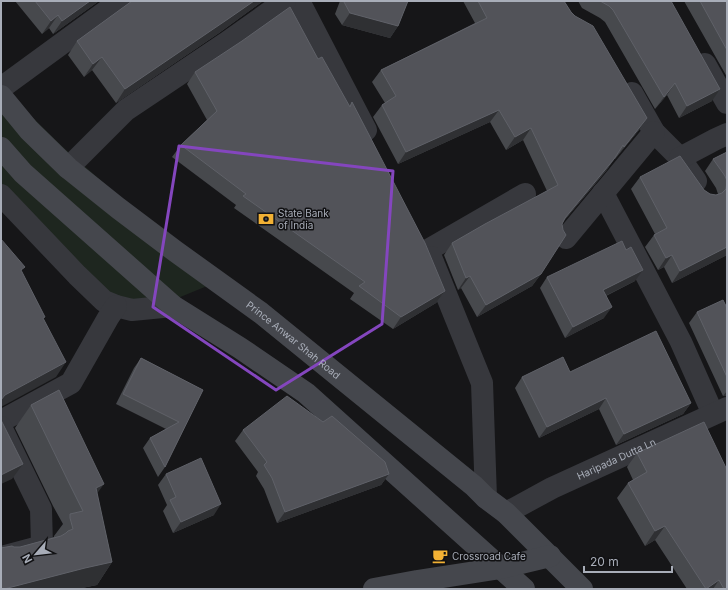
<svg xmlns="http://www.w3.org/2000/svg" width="728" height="590" font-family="Inter,sans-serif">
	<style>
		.green { fill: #1e261f }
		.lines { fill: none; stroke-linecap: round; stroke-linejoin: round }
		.street { stroke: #37383d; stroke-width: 22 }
		.secondary { stroke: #45474d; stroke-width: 22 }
		.wall { fill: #47494d }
		.shaded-wall { fill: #2f3033 }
		.building { fill: #525359; stroke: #5f6168 }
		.marked { fill: none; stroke: #8446be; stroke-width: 3; stroke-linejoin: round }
		.labels { text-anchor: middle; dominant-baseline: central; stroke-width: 3; stroke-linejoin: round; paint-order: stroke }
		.poi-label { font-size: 10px; fill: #a8adb8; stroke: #111113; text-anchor: start }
		.street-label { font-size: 10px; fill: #a8adb8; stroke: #111113 }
	</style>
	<rect width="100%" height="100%" fill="#161618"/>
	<path class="green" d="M1,83L28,113L66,150L217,282L173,300L118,302L1,185Z"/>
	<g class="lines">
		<g class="street">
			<path d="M299,1L366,130"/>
			<path d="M705,64L727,103"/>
			<path d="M1,88L120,1"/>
			<path d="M632,93L654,132L680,158L696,181"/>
			<path d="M680,158L716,139L727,134"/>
			<path d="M68,168L126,110L226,43L285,1"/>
			<path d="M603,193L681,342L713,414"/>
			<path d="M1,195L77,275L104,301L116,306L132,310L173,306"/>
			<path d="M566,238L654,132"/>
			<path d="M428,250L525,194"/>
			<path d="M431,257L482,383L486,498"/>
			<path d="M1,421L71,383L108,318L116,306"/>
			<path d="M1,427L41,509L42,546L1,557"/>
			<path id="s1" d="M506,513L552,488L727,408"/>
		</g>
		<g class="secondary">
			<path id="s2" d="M1,96L29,130L68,168L118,208L175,251L261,313L474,486L486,498L506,513L582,589"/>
			<path d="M1,148L23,173L173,306L240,348L306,393L524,589"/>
			<path d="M374,589L417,581L501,568L550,556"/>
		</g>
	</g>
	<path class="wall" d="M15,1H99L53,34L49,28L42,34Z
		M132,1H263L219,33L116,103L92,70L84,77L68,55L77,41Z
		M340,1H408L398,26L390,38L342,25L335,14Z
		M463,1H564L571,12L647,118L639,130L615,159V158L606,171L563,222L541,274L532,286L477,317L461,288L458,290L444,255L452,243L547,191L523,140L506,150L490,122L398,164L373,117L382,105L385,103L372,82L381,70L475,23Z
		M578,1H671L712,101L679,118L667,95L655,109L605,22L600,18L582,8Z
		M684,1H727V77Z
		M318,59L349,106L352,102L445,291L436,303L393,329L350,299L354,293L234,208L236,205L172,157L181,145L207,120L187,84L195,72Z
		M727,152V255L672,283L664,267L658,270L645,247L654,235L655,234L631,189L640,177L704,190L710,194L716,195L718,194L716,188L705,171L713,159Z
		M547,277L635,281L606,296L604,318L565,338L540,288Z
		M727,308V396H723L689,323L697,312Z
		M141,358L203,390L165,467L158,477L143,448L150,438L166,429L116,404L134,368Z
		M570,372L691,403L683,414L616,445L599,409L539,438L515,388L522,377Z
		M31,405L97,494L112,562L97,585L77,589H1L14,547H20L54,537V536L63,524L53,506L15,428Z
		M243,430L389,474L381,485L277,523L264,489L256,476L258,472L235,441Z
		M637,453L727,589H687L655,540L645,546L617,498L628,483L633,480L627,467Z
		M166,474L214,515L173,533L163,511L167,505L158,485Z"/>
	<path class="shaded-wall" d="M90,1H99L53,34L62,21Z
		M254,1H263L219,33L116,103L125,89Z
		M350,13L398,26L390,38L342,25Z
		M58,15L49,28L42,34L51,21Z
		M102,57L92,70L84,77L93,64Z
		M675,83L667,95L655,109L664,97Z
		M720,89L712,101L679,118L687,106Z
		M499,110L490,122L398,164L406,152Z
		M647,118L639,130L615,159L624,147Z
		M531,128L523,140L506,150L515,137Z
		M614,159L606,171L556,230L565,218Z
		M727,247V255L672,283L680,271Z
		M672,255L664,267L658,270L666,258Z
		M643,270L635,281L595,301L603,290Z
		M541,274L532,286L477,317L486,305Z
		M470,276L461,288L458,290L466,278Z
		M445,291L436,303L393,329L401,317Z
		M612,307L604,318L565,338L573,327Z
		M66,362L56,377L1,407V400L5,395Z
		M727,391V396H723Z
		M606,398L599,409L539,438L547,427Z
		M691,403L683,414L616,445L624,434Z
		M23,464L12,479L1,484V475Z
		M389,474L381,485L277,523L285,512Z
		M104,484L88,506L96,488Z
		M221,504L214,515L173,533L181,522Z
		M665,526L655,540L645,546L655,531Z
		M112,562L97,585L77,589H4L85,568Z
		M719,580L713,589H706Z"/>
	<path class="building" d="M35,1H90L62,21L58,15L51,21Z
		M132,1H254L228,19L125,89L102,57L93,64L77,41Z
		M344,1H408L398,26L350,13L344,2Z
		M478,1H564L571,12L575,16L593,26L647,118L624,147L623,145L614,159L565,218L562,224L563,230L566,235L541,274L486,305L470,276L466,278L452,243L485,224L558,185L531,128L515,137L499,110L406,152L382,105L396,96L381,70L487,18Z
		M600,1H671L720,89L687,106L675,83L664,97L613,10L609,6Z
		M700,1H727V50Z
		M290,7L318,59L322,57L350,107L352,102L425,243L445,291L401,317L359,286L365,282L243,196L246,194L181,145L217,111L195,72L242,41Z
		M727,152V247L680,271L672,255L666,258L654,235L667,228L640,177L680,156L704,190L710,194L716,195L722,193L726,189L727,181L725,176L713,159Z
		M1,239L25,267L21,270L45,317L43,318L66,362L5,395L1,400Z
		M622,241L626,250L631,247L643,270L603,290L612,307L573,327L547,277Z
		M723,300L727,308V377L697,312Z
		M656,331L691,403L624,434L606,398L547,427L522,377L563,357L570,372Z
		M141,358L203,390L165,467L150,438L179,422L123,394Z
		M59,390L104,484L96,488L112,562L85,568L4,589H1V548L12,546L14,547H20L61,536L66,533L68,531L73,529L70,518V514L83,511L69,483L31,405Z
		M287,396L323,422L332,416L385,462L389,474L285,512L272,478L264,465L267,462L243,430Z
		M1,420L23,464L1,475Z
		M704,422L727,470V589H724L719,580L706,589L665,526L655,531L628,483L647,472L637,453Z
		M201,458L221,504L181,522L170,500L176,497L166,474Z"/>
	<path class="marked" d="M179,146L393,171L382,324L276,390L153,307Z"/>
	<defs>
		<symbol id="bank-bare" viewBox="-9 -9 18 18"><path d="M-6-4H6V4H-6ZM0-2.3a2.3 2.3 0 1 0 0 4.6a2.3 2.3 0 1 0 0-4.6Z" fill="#f2b134" stroke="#111113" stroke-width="2.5" paint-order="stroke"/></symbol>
		<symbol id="cafe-bare" viewBox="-9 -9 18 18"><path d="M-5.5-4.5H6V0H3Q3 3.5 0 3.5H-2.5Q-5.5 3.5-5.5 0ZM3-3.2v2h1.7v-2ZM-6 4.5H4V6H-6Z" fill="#f2b134" stroke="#111113" stroke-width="2.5" paint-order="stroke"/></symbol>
	</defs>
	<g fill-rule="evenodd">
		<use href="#bank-bare" x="255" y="208" width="22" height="22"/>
		<use href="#cafe-bare" x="429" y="545" width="22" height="22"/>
	</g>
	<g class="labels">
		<g class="poi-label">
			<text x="278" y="213">State Bank<tspan x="278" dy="12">of India</tspan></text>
			<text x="452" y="556">Crossroad Cafe</text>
		</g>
		<g class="street-label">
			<text stroke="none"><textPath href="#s2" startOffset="382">Prince Anwar Shah Road</textPath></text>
			<text stroke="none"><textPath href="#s1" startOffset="123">Haripada Dutta Ln</textPath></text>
		</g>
	</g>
	<rect width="728" height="590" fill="none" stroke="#a8adb8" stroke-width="4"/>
	<g transform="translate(36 554) rotate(242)" stroke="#111113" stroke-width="3" paint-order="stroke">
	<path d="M0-3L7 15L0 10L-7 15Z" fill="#a8adb8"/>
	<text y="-6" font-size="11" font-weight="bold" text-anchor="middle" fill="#a8adb8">N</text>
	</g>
	<path d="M584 566v6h88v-6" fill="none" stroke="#a8adb8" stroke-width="2"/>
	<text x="590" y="566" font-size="12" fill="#a8adb8" stroke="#111113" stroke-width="3" paint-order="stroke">20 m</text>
</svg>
